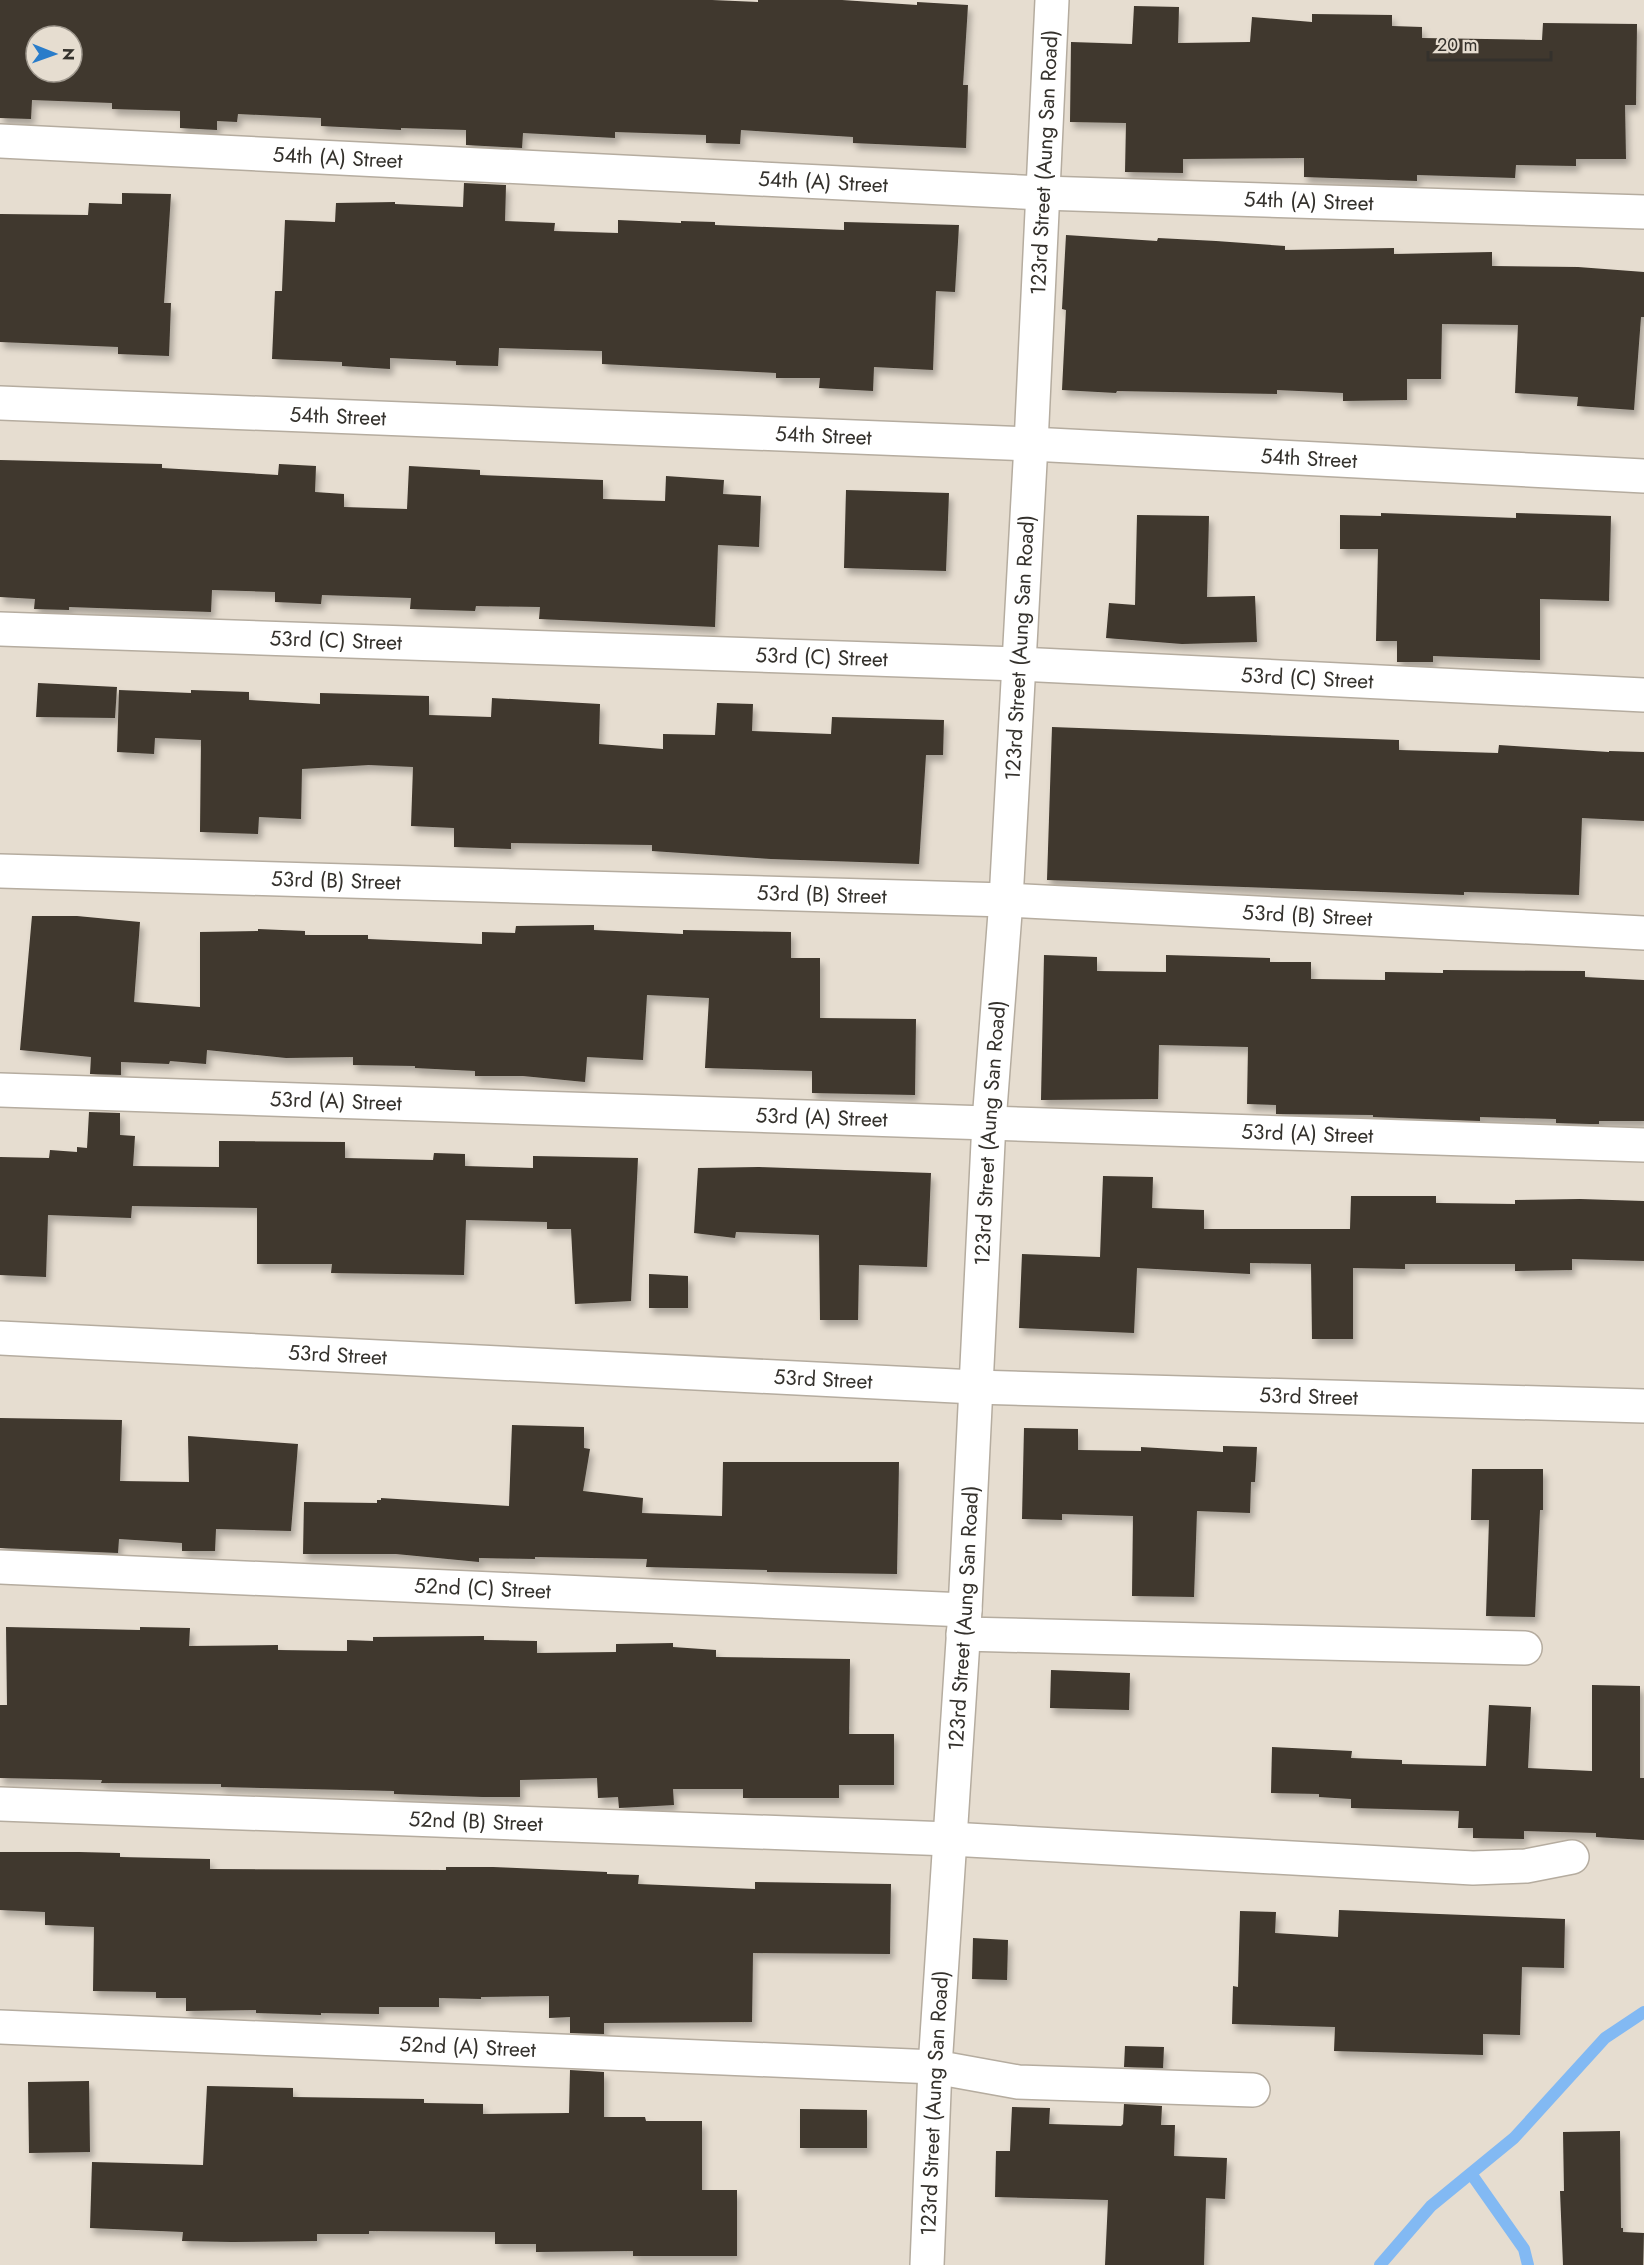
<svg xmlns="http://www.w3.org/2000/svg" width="1644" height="2265" font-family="Jost,sans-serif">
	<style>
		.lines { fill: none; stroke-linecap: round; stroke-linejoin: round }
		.stream { stroke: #82b9f3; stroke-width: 12 }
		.building { fill: #3f372d; fill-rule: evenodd; filter: url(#shadow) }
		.minor-casing { stroke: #b5ac9f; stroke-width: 36 }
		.minor { stroke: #fff; stroke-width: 33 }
		.labels { text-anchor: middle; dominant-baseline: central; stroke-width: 6; stroke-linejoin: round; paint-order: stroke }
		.street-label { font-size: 21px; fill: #34312c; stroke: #e6ddd0 }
	</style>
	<defs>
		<filter id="shadow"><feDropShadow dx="3.5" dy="6" stdDeviation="3" flood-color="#0004"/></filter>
	</defs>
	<rect width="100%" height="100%" fill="#e6ddd0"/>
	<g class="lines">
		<path class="stream" d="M1472,2175L1524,2249L1528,2265
			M1380,2265L1431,2206L1514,2138L1605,2038L1644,2012"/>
	</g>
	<path class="building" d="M0,0H712L758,2V0H842L917,5V2L968,5L963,85H968L966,148L853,143V137L741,130L740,144L706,143V135L615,132V138L523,133L522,148L466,145V130L401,128V130L321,126V118L238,114L237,122L217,121V130L180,128V111L112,109V103L32,100L31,119L0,118ZM36,36H72V72H36Z
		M1134,6L1179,7L1178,43L1250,42L1252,17L1312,22V14L1392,15V26L1422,27V38L1542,40L1543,23L1637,24L1636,105H1625L1626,159H1576V166L1516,165L1515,178L1417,175V181L1304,177V158L1183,159V173L1125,172L1126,123L1070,122L1071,42L1132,44Z
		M464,183L506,185L505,221L555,223L554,231L618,233V220L681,223V221L715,222V225L844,230V222L959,225L955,292L936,291L933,370L874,367L873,391L819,388L820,378H776V373L602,364V351L499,348L498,366L456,365V361L390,358V369L342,366V362L272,359L275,291H282L285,220L335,222L336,203L395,202V204L463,207Z
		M122,193L171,194L164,303H171L169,356L118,354V347L0,342V214L88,215L89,203L122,204Z
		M1066,235L1157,241L1158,238L1216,241L1285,246V250L1394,248V254L1492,252V266L1578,267L1644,272V317H1641L1634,410L1577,406L1578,397L1515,393L1518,325L1442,324L1441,379H1407V400L1343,401V393L1277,390V394L1117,391L1116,393L1062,390L1066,310L1062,309Z
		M0,460L162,464V468L278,475L279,464L316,466L315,492L344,494V507L407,509L409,466L480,470V475L603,480V499L665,501L666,476L724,480L723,494L761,496L759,547L718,545L715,627L539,619L540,607L476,606L475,611L410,609L411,598L322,595L321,604L275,602V592L212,590L211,612L69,607V610L34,609L35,599L0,597Z
		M846,490L949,493L946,571L844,568Z
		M1381,513L1516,518V513L1611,516L1609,601L1540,599V660L1433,656V662H1397V641H1376L1378,549H1340V515L1381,516Z
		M1137,515L1209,516L1207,597L1255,596L1257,642L1182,644L1106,638L1109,603L1135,605Z
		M38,683L117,687L115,718L36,717Z
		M119,690L191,693V690L249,692V700L320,704V693L429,696V715L491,717L492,698L600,704L599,744L663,749V734L715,735L717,703L753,704L752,731L831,734L832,717L944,720L943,755H926L919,864L771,859L652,851V845L511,843V849L454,847V828L411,826L413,767L369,765L302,769L301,819L259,817L258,834L200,832L201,740L155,738L154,754L117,752Z
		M1052,727L1399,740V750L1498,753L1499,745L1609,752V751L1644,752V821L1582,818L1579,895L1464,892V895L1047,880Z
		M32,916H77L140,922L134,1002L200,1007V932L258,931V929L305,931V935H368V939L482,944V932L515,933L516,926L594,925V930L683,934V930L791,932V958H820V1018L916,1019L915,1095L812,1093V1071L705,1068L709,998L647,995L643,1060L587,1057L585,1082L523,1076H475V1071L415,1068V1066L353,1065V1057L286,1058L207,1050L206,1064L170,1061L169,1064L121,1062V1075L90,1074L91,1057L20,1050Z
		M1044,955L1097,957V971L1166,972V955L1270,958V962H1311V979L1385,980V972L1443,973V970L1585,971V977L1644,980V1121H1599V1124H1590L1556,1123V1119L1480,1117V1121L1373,1117V1115L1276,1114V1105L1247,1104L1248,1047L1159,1045L1158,1099L1041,1100Z
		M89,1112L120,1113V1135L135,1136L133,1166L219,1167V1141L345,1142V1158L433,1160L434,1153L465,1154V1166L533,1168V1156L638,1158L631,1301L575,1304L571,1229H547V1222L466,1220L464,1275L331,1273L332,1264H257V1208L132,1206L131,1218L48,1215L46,1277L0,1275V1157L49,1158L50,1150L77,1152V1147L87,1148Z
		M759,1167L931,1173L927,1267L859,1265L858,1320H820L819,1235L736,1232L735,1238L694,1233L698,1168Z
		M1103,1176L1153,1177L1152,1208L1204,1210V1229H1350L1351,1196H1436V1203L1515,1204V1200L1580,1199L1644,1201V1261L1572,1259V1270L1515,1271V1264H1405V1269L1353,1268V1339H1312L1311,1264L1250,1263V1274L1137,1268L1134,1333L1019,1328L1022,1254L1100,1257Z
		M649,1274L688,1276V1308H649Z
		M0,1418L122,1420L120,1481L189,1482L188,1436L298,1444L291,1531L216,1529L215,1551H182V1543L119,1539L118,1553L0,1548Z
		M512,1425L584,1427V1448L590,1449L583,1491L643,1498L642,1513L722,1516L723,1462H899L897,1574L767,1572V1570L646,1567L647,1559L535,1557V1559L479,1558V1562L396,1554H303L304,1502L377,1503V1500H381V1498L509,1506Z
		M1024,1428L1078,1429V1450L1141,1451V1447L1223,1452V1446L1257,1447L1255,1482H1251L1250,1513L1197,1511L1194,1597L1132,1596L1133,1516L1062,1514V1520L1022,1519Z
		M1472,1469H1543V1510H1540L1535,1617L1486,1616L1489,1520H1471Z
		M6,1627L140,1630V1627L190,1628L189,1646L278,1645V1650L347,1651V1640L373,1641V1637L484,1636V1640L537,1641V1653L616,1652V1644L673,1643V1647L716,1650V1657L850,1659L849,1734H894V1785H839V1798H743V1789H673L674,1805L619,1808L618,1797L598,1798L597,1778L520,1780V1797H483L394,1794V1791L221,1787V1784L101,1783L102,1780L0,1778V1705H7Z
		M1051,1670L1130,1673L1129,1710L1050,1708Z
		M1592,1685L1640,1686V1778H1644V1840L1596,1837V1833L1524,1831V1839L1473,1838V1828H1458L1459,1811L1351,1808V1799L1319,1797V1794L1271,1793L1272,1747L1352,1751L1351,1758L1402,1760V1764L1486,1766L1489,1705L1531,1707L1528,1768L1592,1771Z
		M0,1852H79L120,1853V1857L210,1859V1869L446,1870V1867H493L607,1872V1874L639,1875L638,1884L755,1889V1882L891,1884L890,1954L753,1953L752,2022L604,2023V2034L570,2033V2017L549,2018V1996L481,1997V1999L439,1998V2007H379V2014L321,2013V2015L256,2013V2010L186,2011V1998H156V1992L93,1991L94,1927L45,1925V1912L0,1910Z
		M1339,1910L1565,1919L1564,1968L1522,1967L1520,2035L1483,2034V2055L1334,2051L1335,2027L1232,2024L1233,1986L1238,1987L1240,1911L1276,1912L1275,1933L1338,1937Z
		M973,1938L1008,1940L1007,1980L972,1979Z
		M1125,2046L1164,2047L1163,2068L1124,2067Z
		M570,2070L604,2072V2117H645L646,2121H702V2190H737V2256H633V2251L536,2252V2244H495V2232L369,2231V2234H317V2241L232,2242L182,2241L183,2232L90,2228L92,2162L203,2165L207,2086L293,2088V2097L424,2099V2103L483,2104V2114L569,2113Z
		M89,2081L90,2152L29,2153L28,2082Z
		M1124,2104L1162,2106L1161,2125H1175L1174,2156L1227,2158L1225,2199L1206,2198L1204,2265H1105L1108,2200L995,2197L996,2151H1010L1012,2107L1050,2108L1049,2124L1121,2126L1123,2124Z
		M800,2109L867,2110V2148H800Z
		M1620,2131L1621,2228H1623V2232L1644,2233L1643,2265H1563L1560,2191H1564L1563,2132Z"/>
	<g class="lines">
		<defs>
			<g id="minor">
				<path id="s1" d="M0,141L1042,193L1644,212"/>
				<path id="s2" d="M0,403L1031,444L1644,476"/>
				<path id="s3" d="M0,629L1019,664L1644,695"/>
				<path id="s4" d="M0,871L1006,900L1644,933"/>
				<path id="s5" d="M0,1090L1644,1145"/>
				<path id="s6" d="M0,1338L975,1387L1644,1406"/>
				<path id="s7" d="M0,1567L965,1610"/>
				<path d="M963,1634L1525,1648"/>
				<path id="s8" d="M0,1804L950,1839L1473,1868L1526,1866L1572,1857"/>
				<path id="s9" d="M0,2027L935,2067L1018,2082L1253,2090"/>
				<path id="s10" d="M927,2265L935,2067L965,1610L989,1122L1006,900L1031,444L1052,0"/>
			</g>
		</defs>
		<use href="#minor" class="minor-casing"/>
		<use href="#minor" class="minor"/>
	</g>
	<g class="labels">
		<g class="street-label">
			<text stroke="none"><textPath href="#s1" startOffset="338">54th (A) Street</textPath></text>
			<text stroke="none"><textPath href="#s10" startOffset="2106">123rd Street (Aung San Road)</textPath></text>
			<text stroke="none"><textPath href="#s1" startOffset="824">54th (A) Street</textPath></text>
			<text stroke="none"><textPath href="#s1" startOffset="1310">54th (A) Street</textPath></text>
			<text stroke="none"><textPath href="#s2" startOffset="338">54th Street</textPath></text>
			<text stroke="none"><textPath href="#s2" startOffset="824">54th Street</textPath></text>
			<text stroke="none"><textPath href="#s2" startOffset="1310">54th Street</textPath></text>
			<text stroke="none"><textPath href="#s3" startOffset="336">53rd (C) Street</textPath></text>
			<text stroke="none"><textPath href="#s10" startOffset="1620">123rd Street (Aung San Road)</textPath></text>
			<text stroke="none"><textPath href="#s3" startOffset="822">53rd (C) Street</textPath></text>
			<text stroke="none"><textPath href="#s3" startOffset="1308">53rd (C) Street</textPath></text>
			<text stroke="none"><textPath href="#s4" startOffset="336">53rd (B) Street</textPath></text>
			<text stroke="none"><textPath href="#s4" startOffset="822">53rd (B) Street</textPath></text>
			<text stroke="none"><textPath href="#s4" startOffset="1308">53rd (B) Street</textPath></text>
			<text stroke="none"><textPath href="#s5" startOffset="336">53rd (A) Street</textPath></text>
			<text stroke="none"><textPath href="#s5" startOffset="822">53rd (A) Street</textPath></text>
			<text stroke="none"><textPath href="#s10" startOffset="1134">123rd Street (Aung San Road)</textPath></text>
			<text stroke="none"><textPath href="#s5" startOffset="1308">53rd (A) Street</textPath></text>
			<text stroke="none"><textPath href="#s6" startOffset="338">53rd Street</textPath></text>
			<text stroke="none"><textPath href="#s6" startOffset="824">53rd Street</textPath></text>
			<text stroke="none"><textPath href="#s6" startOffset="1310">53rd Street</textPath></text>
			<text stroke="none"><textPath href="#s7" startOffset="483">52nd (C) Street</textPath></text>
			<text stroke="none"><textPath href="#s10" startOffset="648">123rd Street (Aung San Road)</textPath></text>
			<text stroke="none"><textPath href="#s8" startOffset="476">52nd (B) Street</textPath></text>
			<text stroke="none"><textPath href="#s9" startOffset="468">52nd (A) Street</textPath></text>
			<text stroke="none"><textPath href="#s10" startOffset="162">123rd Street (Aung San Road)</textPath></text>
		</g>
	</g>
	<g transform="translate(54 54) rotate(91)"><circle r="28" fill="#e6ddd0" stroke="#9f988e" stroke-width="1.5"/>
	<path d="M0-4.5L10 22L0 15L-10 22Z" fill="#297cca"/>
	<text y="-9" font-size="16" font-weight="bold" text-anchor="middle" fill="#34312c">N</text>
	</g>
	<path d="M1428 51v9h123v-9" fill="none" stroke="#34312c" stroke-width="3"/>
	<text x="1437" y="51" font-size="18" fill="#34312c" stroke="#e6ddd0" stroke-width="4.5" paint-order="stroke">20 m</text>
</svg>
